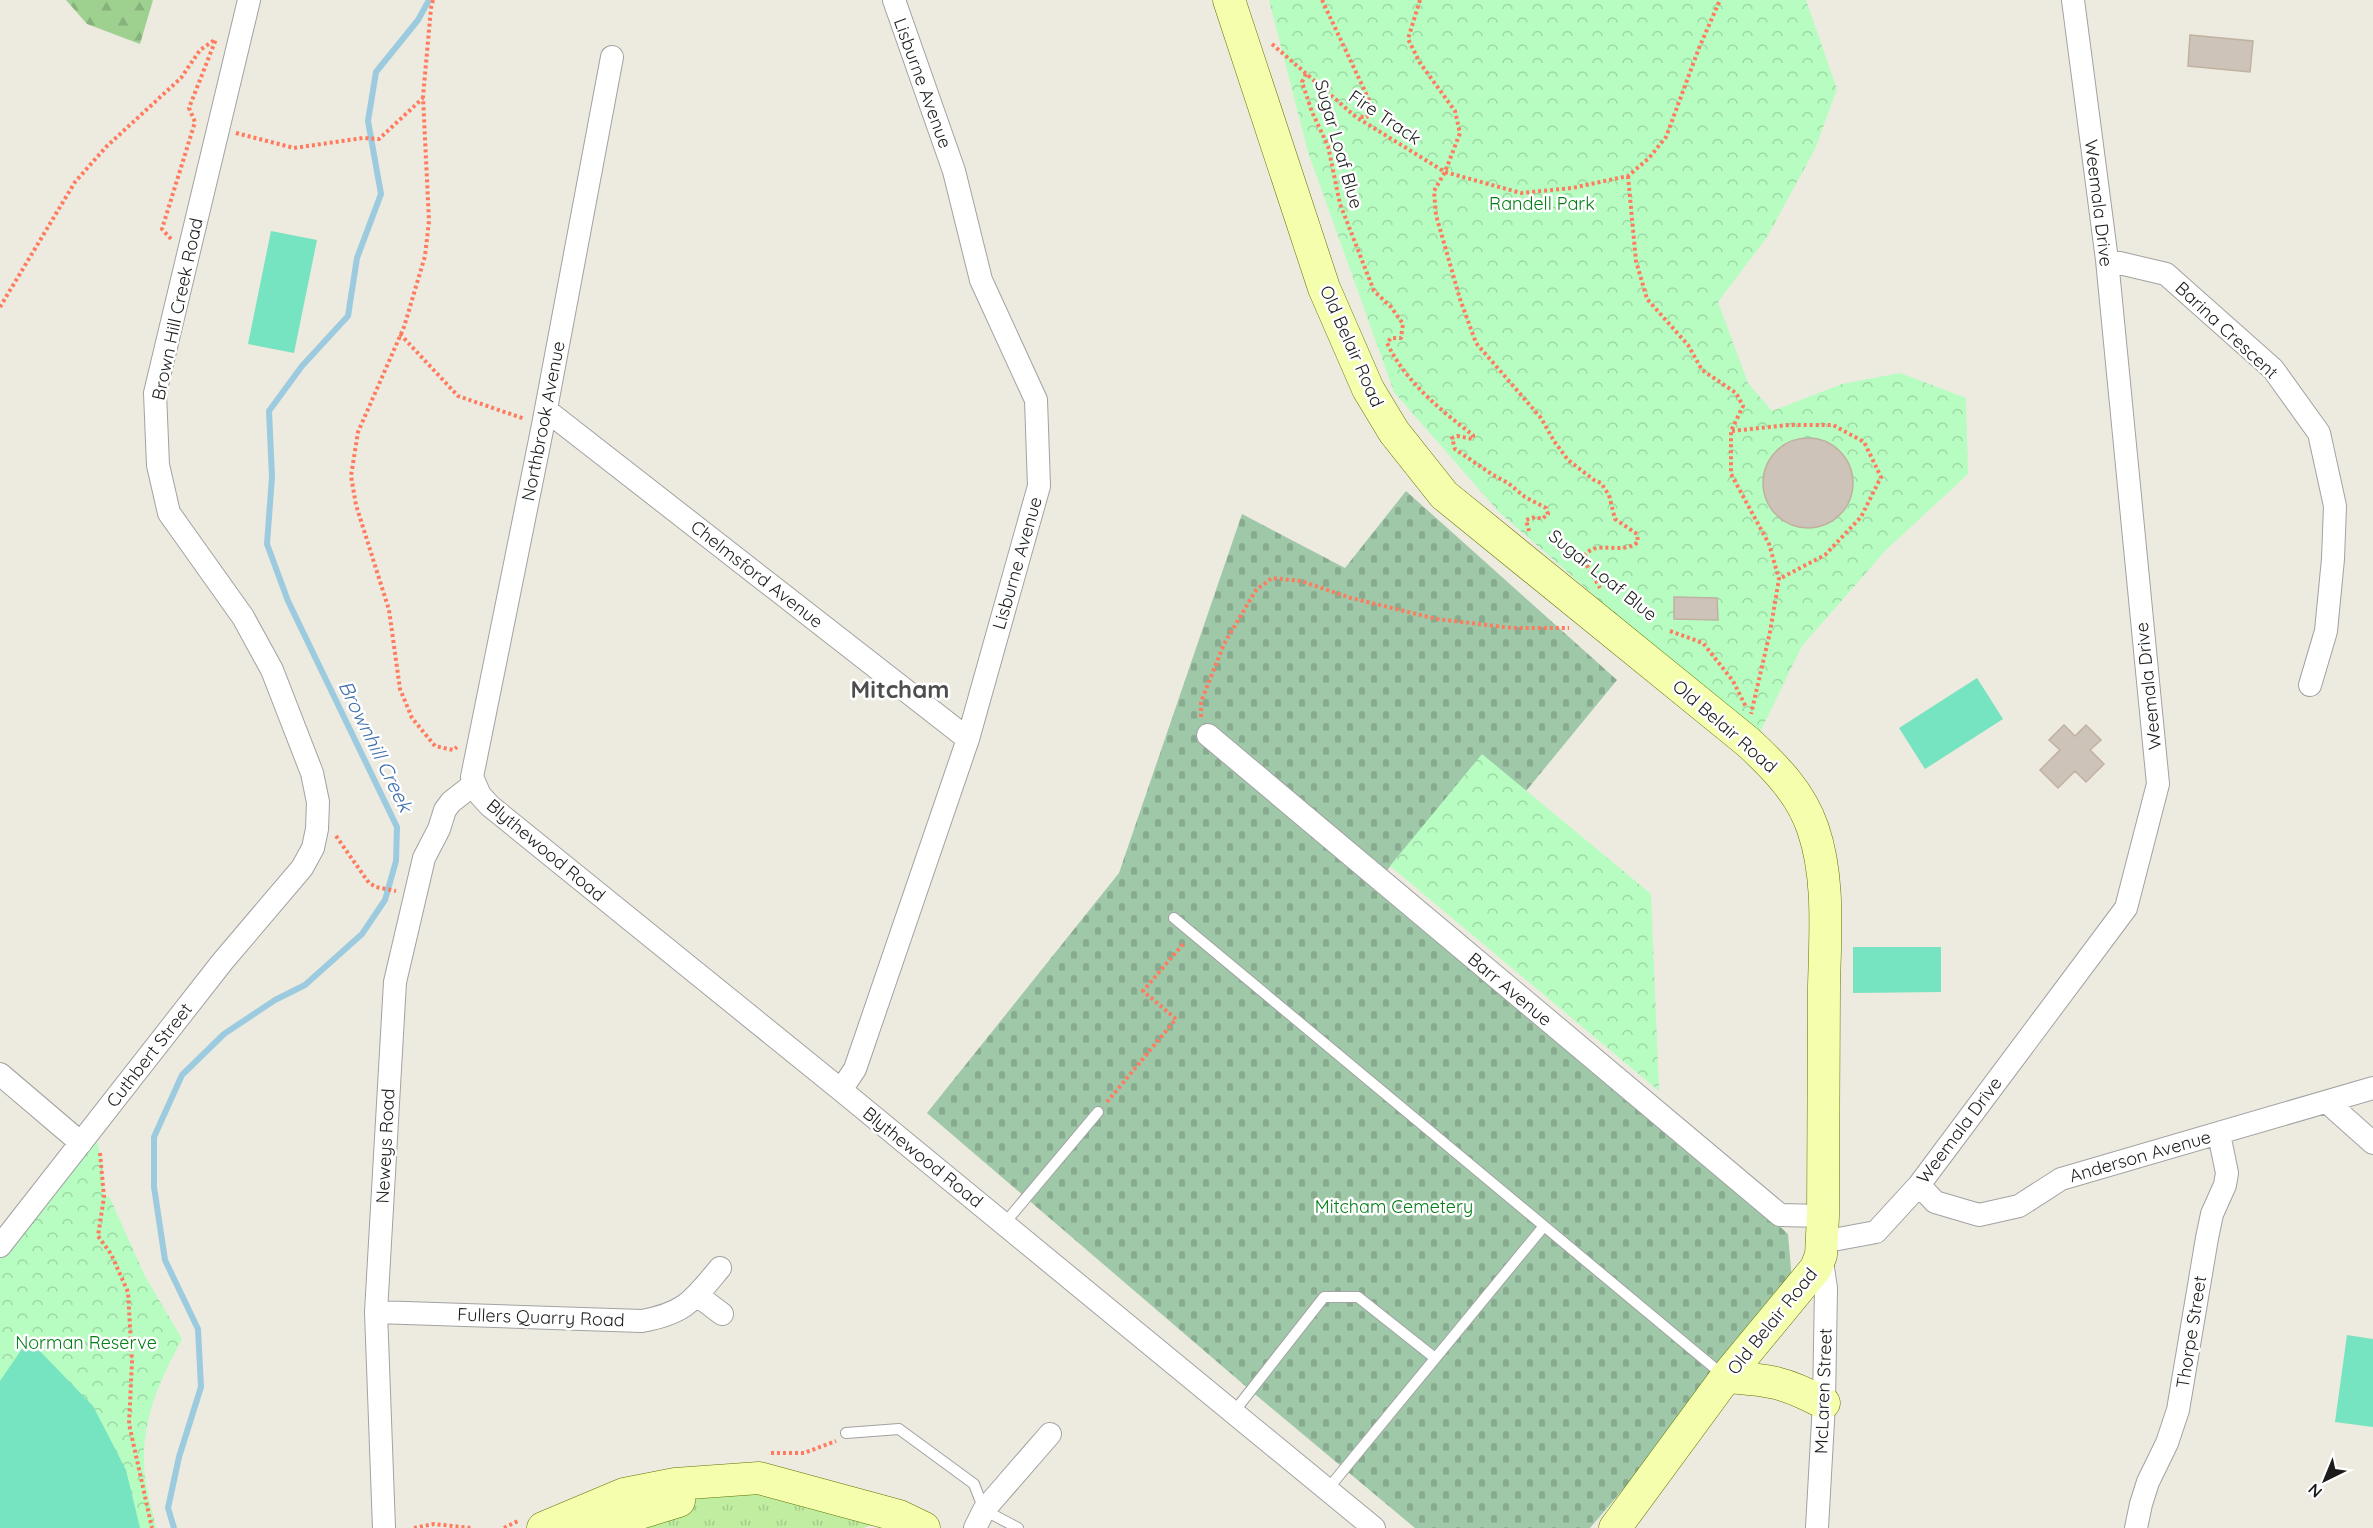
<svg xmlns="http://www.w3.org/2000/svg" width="2373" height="1528" font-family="Quicksand,sans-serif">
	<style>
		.grass { fill: url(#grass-tufts) }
		.forest { fill: url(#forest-firs) }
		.cemetery { fill: url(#cemetery-stones) }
		.park { fill: url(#park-crowns) }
		.pitch { fill: #76e3c1 }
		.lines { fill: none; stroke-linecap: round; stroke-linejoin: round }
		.stream { stroke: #9ccbdf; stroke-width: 6 }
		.building { fill: #cdc3b8; stroke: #c0b1a1; stroke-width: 1.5 }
		.service-casing { stroke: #a2a2a2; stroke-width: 12 }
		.minor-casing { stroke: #a2a2a2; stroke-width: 24 }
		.secondary-casing { stroke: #5f7400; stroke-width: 33 }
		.path { stroke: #ff7b5f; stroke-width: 4; stroke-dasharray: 3 3; stroke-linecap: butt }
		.service { stroke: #fff; stroke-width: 10 }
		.minor { stroke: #fff; stroke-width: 22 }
		.secondary { stroke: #f4fead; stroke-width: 32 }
		.labels { text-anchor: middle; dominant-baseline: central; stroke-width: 5; stroke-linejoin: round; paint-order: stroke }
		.street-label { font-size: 18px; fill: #1b1b1b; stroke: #fff }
		.park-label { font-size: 18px; fill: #047e17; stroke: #fff }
		.water-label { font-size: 20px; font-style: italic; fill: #4271b0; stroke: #fff }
		.district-label { font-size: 24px; font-weight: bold; fill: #4e4e4e; stroke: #fff }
	</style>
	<defs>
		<pattern id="grass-tufts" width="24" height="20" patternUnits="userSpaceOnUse" patternTransform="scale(1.5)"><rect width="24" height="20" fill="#c0eda0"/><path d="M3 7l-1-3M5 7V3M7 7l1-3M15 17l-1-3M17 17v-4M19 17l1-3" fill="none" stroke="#a4cb89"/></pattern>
		<pattern id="forest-firs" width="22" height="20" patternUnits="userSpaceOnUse" patternTransform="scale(1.5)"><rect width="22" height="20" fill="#9ed090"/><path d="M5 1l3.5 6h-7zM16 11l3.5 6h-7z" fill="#88b27c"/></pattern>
		<pattern id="cemetery-stones" width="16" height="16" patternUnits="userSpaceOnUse" patternTransform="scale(1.5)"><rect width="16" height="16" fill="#9fc8a8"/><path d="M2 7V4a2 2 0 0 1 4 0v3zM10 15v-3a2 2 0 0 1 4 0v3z" fill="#88ab90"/></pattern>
		<pattern id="park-crowns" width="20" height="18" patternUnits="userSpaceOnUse" patternTransform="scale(1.5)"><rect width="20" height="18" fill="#b7fdc1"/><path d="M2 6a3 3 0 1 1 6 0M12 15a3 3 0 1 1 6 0" fill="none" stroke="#9dd8a5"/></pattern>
	</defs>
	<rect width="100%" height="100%" fill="#edeadf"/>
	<path class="grass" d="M759,1478L899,1516L863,1528H617L624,1494Z"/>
	<path class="forest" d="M66,0H153L140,44L87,24Z"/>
	<path class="cemetery" d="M1406,491L1617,680L1526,791L1482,755L1375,885L1763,1211L1788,1234L1792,1281L1720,1376L1590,1528H1415L1250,1390L927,1113L1119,873L1242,514L1345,568Z"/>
	<path class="park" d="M1269,0H1806L1837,89L1815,149L1767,237L1718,302L1748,383L1772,411L1842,384L1900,373L1966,398L1968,474L1886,550L1802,646L1760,732L1656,650L1498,511L1394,392L1308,152Z
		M1482,754L1651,894L1659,1091L1390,866Z
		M96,1137L102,1162L104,1197L109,1196L145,1276L182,1339C160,1380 143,1416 144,1463C144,1484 152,1507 156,1528H0V1246Z"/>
	<path class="pitch" d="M271,231L317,240L294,353L248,344Z
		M1977,678L2003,719L1925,769L1899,728Z
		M1853,947H1941V992L1853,993Z
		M2347,1335L2373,1339V1427L2335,1422Z
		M26,1343L33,1344L93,1406L126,1470L140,1528H0V1381Z"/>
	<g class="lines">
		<path class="stream" d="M174,1528L168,1508L179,1457L201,1387L198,1329L165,1260L154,1187V1137L182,1075L224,1034L275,1000L305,985L362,934L385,900L396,861L397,827L288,601L267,544L272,477L269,411L302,366L348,316L357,258L381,194L368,121L376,72L418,20L429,0"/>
	</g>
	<path class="building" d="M2190,35L2253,41L2250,72L2188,66Z
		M1763 483a45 45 0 1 1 90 0a45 45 0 1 1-90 0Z
		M1674,597L1717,598L1718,620L1674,619Z
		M2064,725L2075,736L2086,725L2101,740L2090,750L2104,764L2086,782L2075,771L2058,788L2040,770L2060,750L2049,740Z"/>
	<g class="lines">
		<defs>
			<path id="service" d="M1174,918L1723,1375
				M1004,1224L1098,1112
				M1233,1413L1324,1297H1358L1435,1358
				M846,1433L899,1429L974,1484L984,1510L1018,1528
				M1327,1490L1544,1226"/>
			<path id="minor" d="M612,57L543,425L472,777L480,795L490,806L841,1090L1374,1528
				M2107,260L2166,274L2273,369L2319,433L2335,506L2333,559L2326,631L2310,685
				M546,410L968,739
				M1208,735L1780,1215L1823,1216
				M0,1074L81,1143
				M841,1090L855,1069L968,739L1039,486L1036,400L981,280L954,171L894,0
				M2327,1102L2373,1143
				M1919,1185L1935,1202L1979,1215L2019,1206L2061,1179L2373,1088
				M1822,1242L1876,1232L1919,1185L2126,908L2158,784L2107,260L2073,0
				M0,1246L223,961L302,868L313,848L317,829L318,802L312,773L272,670L243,617L169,513L158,465L155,393L249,0
				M697,1295L722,1314
				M376,1312L642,1321C686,1313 693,1300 720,1268
				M384,1528L376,1312L395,982L424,858L439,829L445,810L451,802L474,784
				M975,1528L984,1510L1050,1434
				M1817,1528L1824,1403L1826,1288L1821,1255
				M2136,1528L2141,1504L2148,1482L2167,1443L2178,1410L2207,1238L2212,1214L2225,1185L2227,1173L2219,1134"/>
			<path id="secondary" d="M1229,0L1324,288L1368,389L1394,432L1444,495L1748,742C1775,767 1801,793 1813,829C1830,878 1825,936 1824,987C1824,1064 1824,1140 1823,1216L1821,1255L1816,1268L1726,1377L1615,1528
				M1726,1377C1770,1380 1785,1382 1824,1403
				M543,1528L624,1494L675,1484L759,1478L899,1516L924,1528
				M600,1528L614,1521L679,1501"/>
		</defs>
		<use href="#service" class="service-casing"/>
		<use href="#minor" class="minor-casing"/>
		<use href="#secondary" class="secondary-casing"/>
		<path class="path" d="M433,0L431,8L423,97L429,221L425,256L404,327L358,432L351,476L356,505L389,610L400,689L412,718L435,746L453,750L457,747
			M1322,0L1371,104L1367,117H1359
			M1420,0L1408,39L1420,63L1455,111L1460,133L1445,172L1434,191L1436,215L1460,299L1476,343L1541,418L1554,441L1568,460L1594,480L1601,483L1609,495L1615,519L1637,534L1638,542C1620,556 1598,539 1585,555L1586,564L1600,588
			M1272,44L1356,117L1445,172L1521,193L1572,188L1628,176L1649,158L1666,137L1699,48L1720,0
			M1306,74L1302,82L1312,112L1328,146L1340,204L1374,291L1391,307L1403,324L1401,338H1391L1387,343C1405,381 1440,410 1473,435V439L1457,436L1452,438L1455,449L1493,475L1508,483L1525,497L1546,508L1548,514L1542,519L1535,517L1526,520L1529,531
			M236,133L294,148L363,138L379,139L423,98
			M1628,176L1636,261L1647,299L1688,345L1702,370L1736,393L1743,406L1731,431V474L1769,544L1779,579L1770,632L1751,714
			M171,239L162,229L195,122L189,108L216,39
			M0,307L75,182L106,147L181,78L200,50L216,39
			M400,334L458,396L525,419
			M1732,431L1788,425H1833L1864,442L1881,477L1861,517L1825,555L1779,579
			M1670,631L1703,643L1733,681L1746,707
			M1201,717V702L1224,644L1256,590L1272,578L1301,581L1351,598L1437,619L1512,628H1569
			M336,836L369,883L376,887L396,891
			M1107,1102L1176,1019L1143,991L1184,943
			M100,1153L104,1197L98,1236L111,1254L128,1292L132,1362L129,1424L152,1528
			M771,1453H804L836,1441
			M414,1528L434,1524L471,1528
			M504,1528L520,1520"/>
		<use href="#service" class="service"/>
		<use href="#minor" class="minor"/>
		<use href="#secondary" class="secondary"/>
	</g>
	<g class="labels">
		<g class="street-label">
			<text transform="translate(923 83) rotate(70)">Lisburne Avenue</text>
			<text transform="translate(1385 117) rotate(34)">Fire Track</text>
			<text transform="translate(1339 144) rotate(74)">Sugar Loaf Blue</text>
			<text transform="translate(2099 203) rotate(83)">Weemala Drive</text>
			<text transform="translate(177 309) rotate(-78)">Brown Hill Creek Road</text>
			<text transform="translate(2227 330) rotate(43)">Barina Crescent</text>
			<text transform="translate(1352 346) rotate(66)">Old Belair Road</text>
			<text transform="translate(543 421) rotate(-79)">Northbrook Avenue</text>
			<text transform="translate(1017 563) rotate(-74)">Lisburne Avenue</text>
			<text transform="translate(757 574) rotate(38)">Chelmsford Avenue</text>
			<text transform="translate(1603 575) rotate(39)">Sugar Loaf Blue</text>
			<text transform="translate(2148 686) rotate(-96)">Weemala Drive</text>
			<text transform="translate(1725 726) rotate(41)">Old Belair Road</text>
			<text transform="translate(546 850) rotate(40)">Blythewood Road</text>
			<text transform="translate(1510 989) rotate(40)">Barr Avenue</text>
			<text transform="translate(149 1055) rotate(-52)">Cuthbert Street</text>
			<text transform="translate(1959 1130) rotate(-53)">Weemala Drive</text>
			<text transform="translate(385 1146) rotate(-87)">Neweys Road</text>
			<text transform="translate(2140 1156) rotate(-16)">Anderson Avenue</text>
			<text transform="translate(923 1157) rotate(39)">Blythewood Road</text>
			<text transform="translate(541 1317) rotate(2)">Fullers Quarry Road</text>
			<text transform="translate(1772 1321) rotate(-51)">Old Belair Road</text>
			<text transform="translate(2191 1332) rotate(-81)">Thorpe Street</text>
			<text transform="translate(1823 1391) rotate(-88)">McLaren Street</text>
		</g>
		<g class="park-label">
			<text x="1542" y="203">Randell Park</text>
			<text x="1394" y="1206">Mitcham Cemetery</text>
			<text x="86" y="1342">Norman Reserve</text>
		</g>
		<g class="water-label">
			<text transform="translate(376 746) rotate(64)">Brownhill Creek</text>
		</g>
		<g class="district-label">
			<text x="900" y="689">Mitcham</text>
		</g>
	</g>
	<g transform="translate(2325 1480) rotate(223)" stroke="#ffffff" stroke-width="4.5" paint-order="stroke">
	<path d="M0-4.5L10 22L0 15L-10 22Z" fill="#1b1b1b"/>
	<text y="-9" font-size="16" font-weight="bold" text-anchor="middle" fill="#1b1b1b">N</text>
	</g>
</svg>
